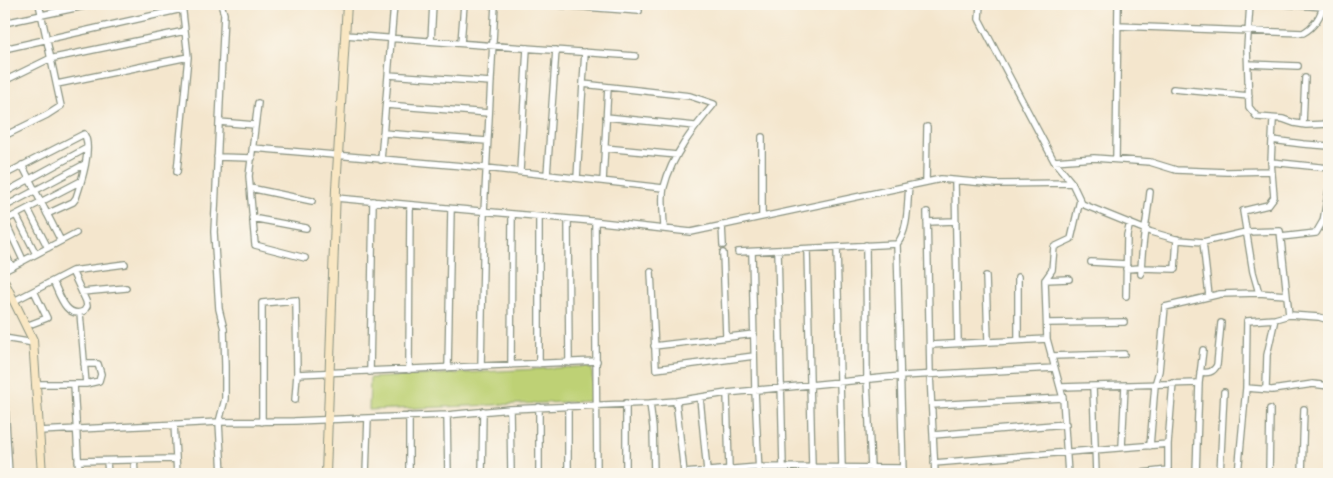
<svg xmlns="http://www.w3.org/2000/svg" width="1333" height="478" font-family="'Libre Caslon Text',serif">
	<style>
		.park { fill: #bed174; stroke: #6e8754 }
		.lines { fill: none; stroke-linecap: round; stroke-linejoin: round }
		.street-casing { stroke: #8a9280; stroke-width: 8 }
		.secondary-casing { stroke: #8a9280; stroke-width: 10 }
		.street { stroke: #fff; stroke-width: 5.5 }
		.secondary { stroke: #f9e7c3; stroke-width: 8 }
	</style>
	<rect width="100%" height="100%" fill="#fbf7ec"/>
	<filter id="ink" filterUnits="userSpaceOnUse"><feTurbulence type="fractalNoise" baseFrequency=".02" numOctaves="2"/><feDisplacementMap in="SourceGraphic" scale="10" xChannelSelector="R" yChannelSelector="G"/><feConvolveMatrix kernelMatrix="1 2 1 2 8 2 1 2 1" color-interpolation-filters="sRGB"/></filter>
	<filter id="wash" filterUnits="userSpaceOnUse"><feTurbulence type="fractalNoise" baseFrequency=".0096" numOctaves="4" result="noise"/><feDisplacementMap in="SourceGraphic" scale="20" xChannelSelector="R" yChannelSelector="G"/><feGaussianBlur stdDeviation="1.12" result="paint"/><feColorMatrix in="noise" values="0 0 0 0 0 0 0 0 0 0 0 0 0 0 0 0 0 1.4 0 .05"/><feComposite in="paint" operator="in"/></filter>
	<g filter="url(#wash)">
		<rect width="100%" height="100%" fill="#f4e6cd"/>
		<path class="park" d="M592,366L593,401L369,410L370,378Z"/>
	</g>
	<g filter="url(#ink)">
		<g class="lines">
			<defs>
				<path id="street" d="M221,4L224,14L214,232L219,309L224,329L225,366V399L219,422L222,474
					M544,4L639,11
					M980,4L979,19L1054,161L1072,183L1082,204L1151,232L1179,240L1203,242L1246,232L1280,231L1289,315
					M1216,4L1249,5
					M1250,4L1247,48L1249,107L1257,117L1283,119L1294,123L1306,125L1329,124
					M1284,4L1323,7
					M4,23L94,4
					M1117,26L1303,33C1314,27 1322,15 1323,4
					M345,35L635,56
					M431,41L433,4
					M461,43L464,4
					M4,49L182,9
					M1248,64L1298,66
					M388,75L491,82
					M4,81L49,59L185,31
					M57,84L188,57
					M583,84L690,96L714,104C694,128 672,155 664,187C661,198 664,217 664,229
					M1173,89L1249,96
					M258,103L249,176L255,245L305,258
					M386,105L489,113
					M606,117L695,126
					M219,122L255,125
					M1303,124L1305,78
					M383,133L487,141
					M4,136L47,115L61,106L39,4
					M762,137V217
					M1272,140L1303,144L1329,146
					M253,148L486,168L663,188
					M605,148L677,155
					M217,157L252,158
					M1116,159L1118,4
					M381,160L394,4
					M1054,161L1094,158L1150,162L1176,170L1227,172L1271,171
					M1271,162L1329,168
					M22,165L61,241
					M520,171L527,48
					M177,172L188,57L182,4
					M4,175L84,134C93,147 81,183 76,198L73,202L47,214
					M547,175L556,50
					M577,178L585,52
					M603,181L608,87
					M955,181L958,343
					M926,182L927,127
					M250,188L312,201
					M4,193L87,148
					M336,198L592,221L691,232L941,179L996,184L1072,183
					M4,207L85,164
					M28,209L48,248
					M927,212L930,374L935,474
					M16,215L36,254
					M252,218L306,228
					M568,219L569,363
					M4,221L81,181
					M5,221L23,260
					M595,222L597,474
					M927,222L956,221
					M722,225L723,245
					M1281,237L1316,233L1323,221L1329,189
					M1203,242L1209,296
					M866,245L867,379L871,468
					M837,247L842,468
					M807,249L812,467
					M778,250L783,467
					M4,251L12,267
					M738,252L897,244
					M752,252L755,391L759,474
					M723,253L726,336
					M1091,262L1126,264
					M1126,269L1141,268L1175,269L1177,239
					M4,271L76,233
					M651,272L656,369L754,356
					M1141,274C1141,247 1147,220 1150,192
					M986,276L988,341
					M1045,280L1069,279
					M53,281C59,293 66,320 84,311L87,306L86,301L72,271
					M82,292L126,288
					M1259,293L1253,272L1243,211L1268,205L1274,197L1271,162L1273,120
					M1126,296L1127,235L1130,223
					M14,301L72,271L125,264
					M80,313L86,384
					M1047,323L1124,322
					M26,326L47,318L34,291
					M4,338L34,343
					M1018,340V277
					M930,345L1047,339
					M654,346L754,334
					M1051,356L1124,354
					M539,364V217
					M511,365L512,214
					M481,367L484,212L495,4
					M448,368L451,209
					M409,370L410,205
					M370,372L373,201
					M1200,372C1208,373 1213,373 1217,365L1221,323
					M297,374L597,361
					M36,384H86L99,381L101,374L98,364H84
					M74,384L79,474
					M4,387L9,474
					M1061,387L1199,383
					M1093,387L1096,474
					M1246,388L1272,390L1313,384L1329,386
					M1266,389L1267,355L1275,319
					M727,393L729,469
					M700,398L707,471
					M676,401L684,473L758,467L903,468
					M626,403V474
					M650,403L653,428L654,474
					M932,405L1063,398
					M510,409L511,474
					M447,415L448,474
					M409,416V474
					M262,422V303L296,300L297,374L295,400
					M174,424L177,474
					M39,431L219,422L294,421L368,418L447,415L510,409L650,403L676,401L727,393L901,376L1055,368
					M933,435L1066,424
					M1168,444L1173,383
					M1150,446L1155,385L1159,371L1165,307L1220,294L1259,293L1286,295
					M1122,447L1125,386
					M134,460L135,474
					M78,461L176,459
					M107,461L108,474
					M934,463L1168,444V474
					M366,474L368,418
					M482,474L483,411
					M539,474V407
					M568,474V406
					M903,474L897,244C909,229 907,204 909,186
					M1068,474L1063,398L1047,339L1045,280L1052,270L1054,247L1071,239L1080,200
					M1134,474L1168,470
					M1196,474L1199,383L1203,350
					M1220,474L1224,392
					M1238,474L1246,388L1247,321L1275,319L1289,315L1319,317L1329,320
					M1269,474L1270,409
					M1302,474L1304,409"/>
				<path id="secondary" d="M4,281L33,340L42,474
					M326,474L336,189L347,4"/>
			</defs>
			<use href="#street" class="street-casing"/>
			<use href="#secondary" class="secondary-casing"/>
			<use href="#street" class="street"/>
			<use href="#secondary" class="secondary"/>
		</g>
	</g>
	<rect width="1333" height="478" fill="none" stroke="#fbf7ec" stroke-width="20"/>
</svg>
